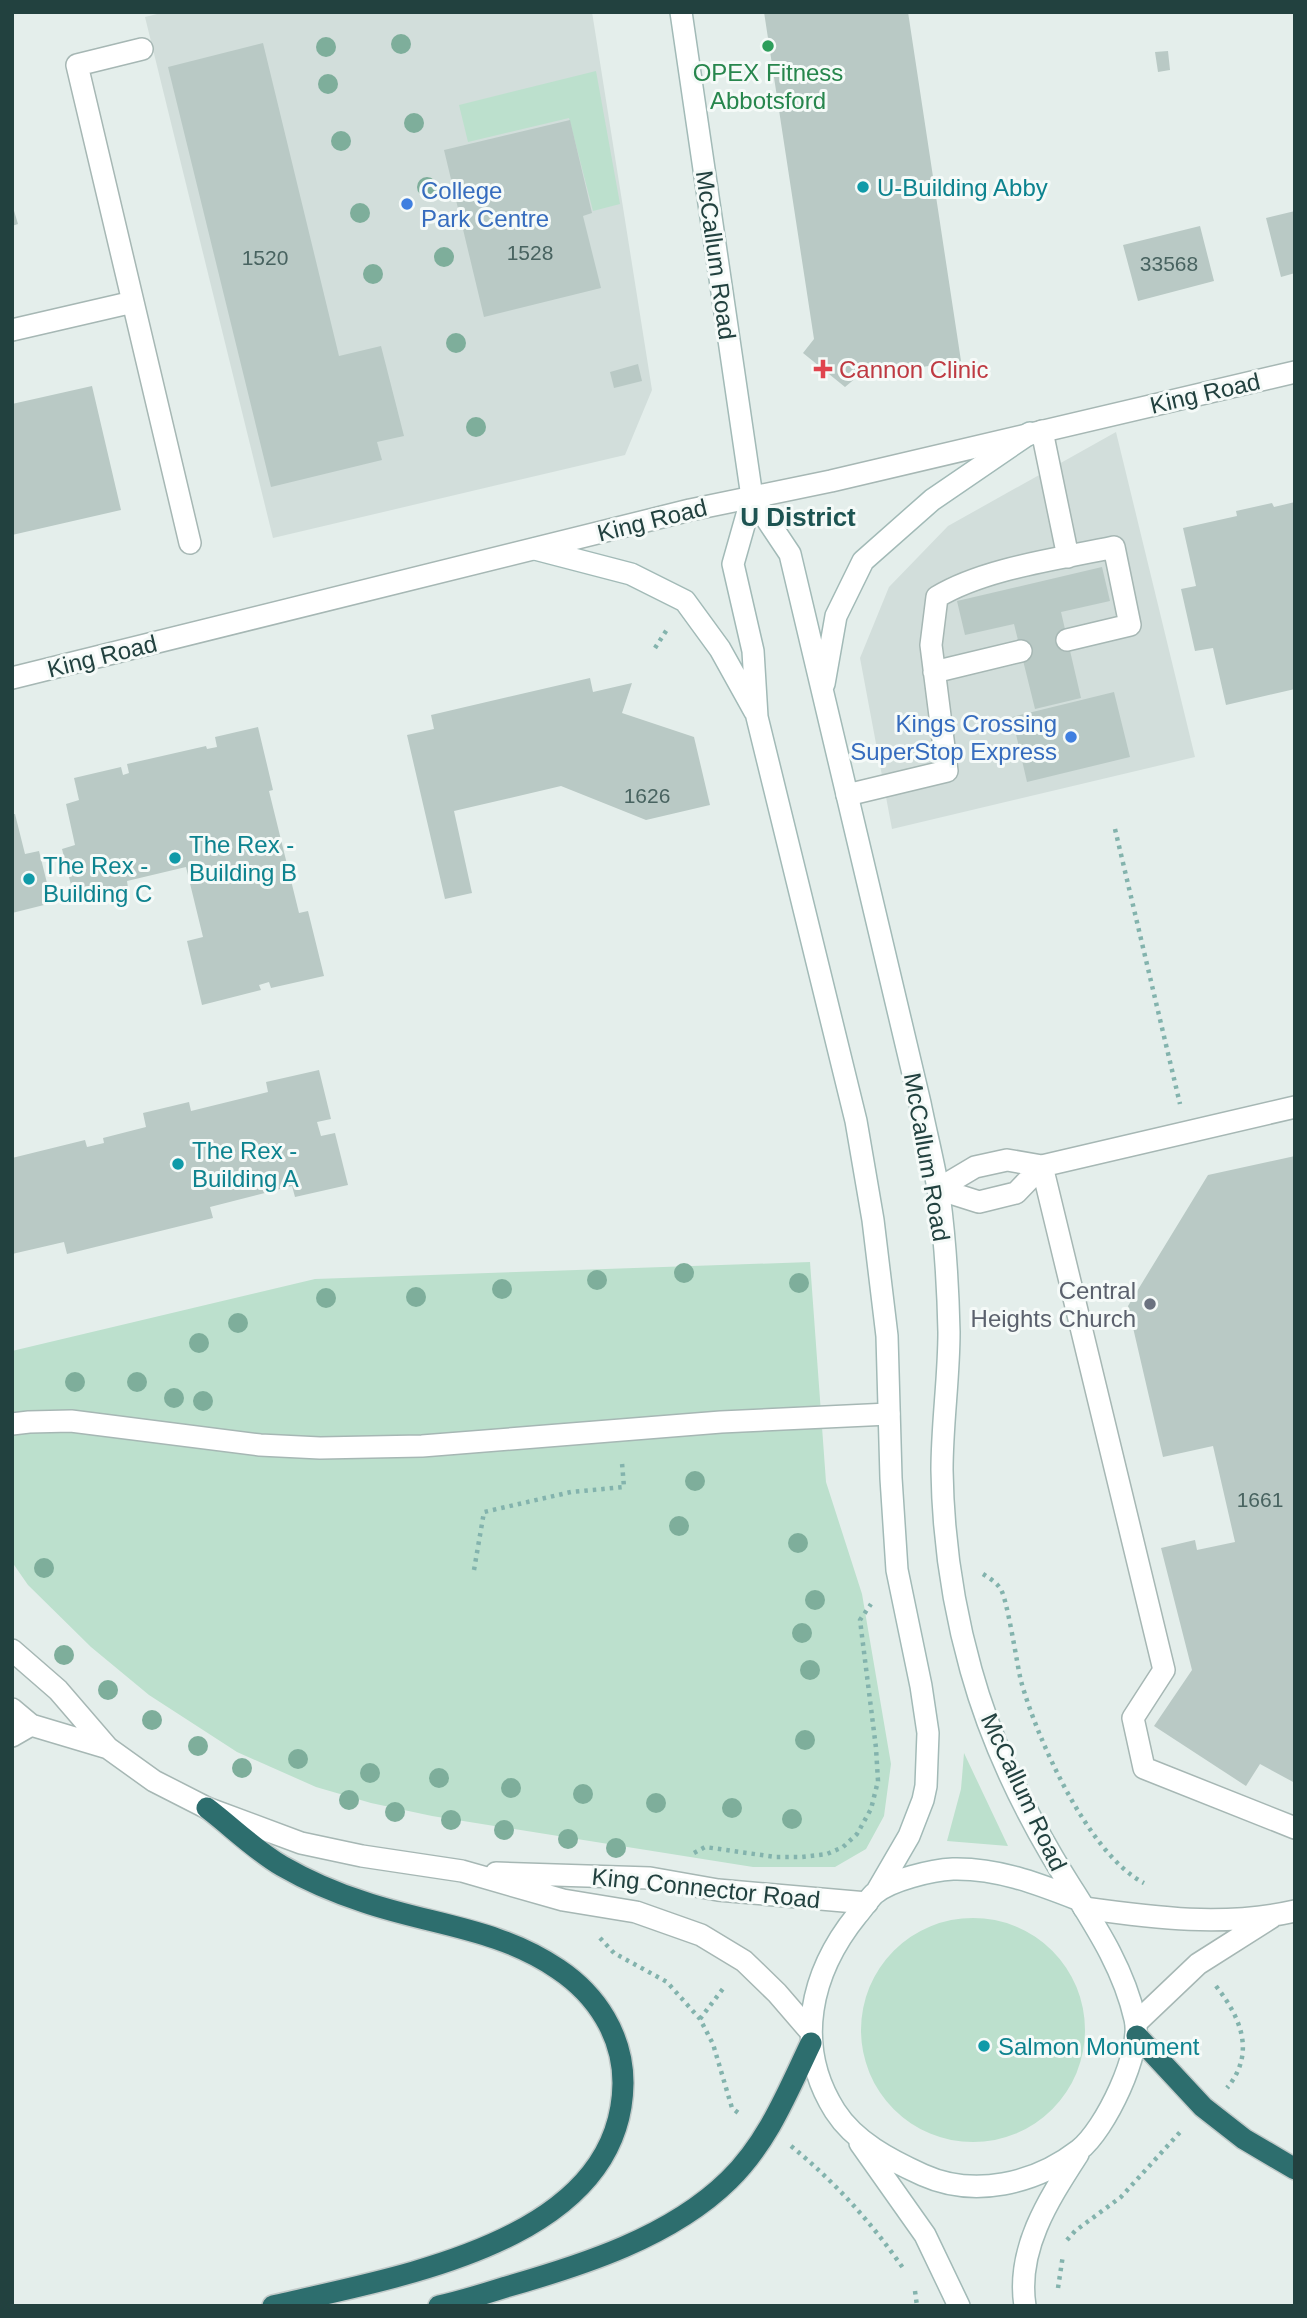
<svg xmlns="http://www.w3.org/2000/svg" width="1307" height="2318" font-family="Helvetica,sans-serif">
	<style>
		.built { fill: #d2dedb }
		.green { fill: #bce0cd }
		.building { fill: #b9c9c5 }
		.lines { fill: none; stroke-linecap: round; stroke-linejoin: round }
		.service-casing { stroke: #a6b7b4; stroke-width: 24 }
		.minor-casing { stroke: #a6b7b4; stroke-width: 24 }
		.tertiary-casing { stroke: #a6b7b4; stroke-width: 24 }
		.secondary-casing { stroke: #a2bab7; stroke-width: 24 }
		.motorway-casing { stroke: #c1cac9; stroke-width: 24 }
		.path { stroke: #83b3ad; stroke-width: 4.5; stroke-dasharray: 3.5 5; stroke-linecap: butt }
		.service { stroke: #fff; stroke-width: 21 }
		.minor { stroke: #fff; stroke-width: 21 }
		.tertiary { stroke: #fff; stroke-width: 21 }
		.secondary { stroke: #fff; stroke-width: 21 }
		.motorway { stroke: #2d6e6e; stroke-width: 21 }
		.tree { fill: #7eae9b }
		.leisure-dot { fill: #2e9e5b; stroke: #f5faf8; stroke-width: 2.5 }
		.culture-dot { fill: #0f9aa8; stroke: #f5faf8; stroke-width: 2.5 }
		.shop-dot { fill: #3f7fe0; stroke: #f5faf8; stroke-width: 2.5 }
		.health-dot { fill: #e0444e; stroke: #f5faf8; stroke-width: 2.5 }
		.worship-dot { fill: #6b7280; stroke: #f5faf8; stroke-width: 2.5 }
		.labels { text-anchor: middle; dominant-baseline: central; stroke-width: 6; stroke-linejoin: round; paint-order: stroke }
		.number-label { font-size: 21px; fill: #486360 }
		.leisure-label { font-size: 24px; fill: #27864d; stroke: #f5faf8 }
		.culture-label { font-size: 24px; fill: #0d838f; stroke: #f5faf8; text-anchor: start }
		.shop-label { font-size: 24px; fill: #366cbe; stroke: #f5faf8; text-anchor: start }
		.street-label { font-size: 24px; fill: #22413f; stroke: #f5faf8 }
		.health-label { font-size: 24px; fill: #be3a42; stroke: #f5faf8; text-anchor: start }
		.worship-label { font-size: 24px; fill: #5b616d; stroke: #f5faf8; text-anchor: end }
		.neighbourhood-label { font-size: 26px; font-weight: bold; fill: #1d5452; stroke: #f5faf8 }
	</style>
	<rect width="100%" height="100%" fill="#e4eeeb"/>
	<path class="built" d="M165,12H592L652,390L625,455L273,538L145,17Z
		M1116,432L1195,757L892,829L860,658L889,587L948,526Z"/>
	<path class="green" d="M596,71L620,204L593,211L569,118L468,142L459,105Z
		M810,1262L826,1482L862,1594L891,1764L884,1816L866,1849L835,1867H753L432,1816L371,1803L316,1787L237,1752L149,1695L91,1647L28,1585L12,1562V1351L315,1279Z
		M964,1753L1008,1846L947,1841L961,1789Z
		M861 2030a112 112 0 1 1 224 0a112 112 0 1 1-224 0Z"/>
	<path class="building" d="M764,12H908L961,361L857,377L845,387L803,353L814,339Z
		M263,43L339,356L381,346L404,436L377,442L382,460L271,487L168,67Z
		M1168,51L1170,70L1158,72L1155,52Z
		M570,120L592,213L583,216L601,288L484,317L444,150Z
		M12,204L18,224L12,226Z
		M1295,211V273L1281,277L1266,218Z
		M1200,226L1214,281L1138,301L1123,245Z
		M638,364L642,381L614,388L610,372Z
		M92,386L121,510L12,535V404Z
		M1295,502V689L1226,705L1213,648L1195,651L1181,589L1196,586L1183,528L1237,516L1236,511L1272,503L1274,507Z
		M1102,567L1110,601L1061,612L1081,698L1035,709L1014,624L965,635L957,601Z
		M590,678L593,692L632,683L622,713L694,737L710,805L646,820L561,786L454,811L472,893L445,899L407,735L434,729L431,715Z
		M1114,692L1130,757L1027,782L1012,717Z
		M258,727L273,790L269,791L299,913L308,911L324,976L271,988L269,982L259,985L261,990L202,1005L187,941L203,937L186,867L127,881L128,888L75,901L62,849L75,845L66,804L79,800L74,778L121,767L123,775L129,773L127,764L206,746L207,749L217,747L215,737Z
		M12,814H15L25,854L39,851L52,903L12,913Z
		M319,1070L331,1119L317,1122L321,1136L335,1133L348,1185L295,1197L292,1186L210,1207L213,1218L67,1254L64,1242L12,1254V1158L85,1140L87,1147L104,1143L103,1138L146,1127L143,1113L189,1102L191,1111L268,1092L266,1082Z
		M1295,1156V1783L1260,1764L1246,1786L1154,1726L1192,1670L1161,1548L1195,1540L1197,1550L1235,1542L1213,1446L1163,1457L1128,1306L1208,1175Z"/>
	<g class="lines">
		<defs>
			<path id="service" d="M142,49L77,65L190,543
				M12,330L133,302
				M1042,431L1068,557
				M934,672L1021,651
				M847,795L947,771L931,645L937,597C985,568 1059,559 1114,547L1130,625L1067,640
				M1042,1166L1164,1670L1133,1718L1144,1768L1295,1828
				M938,1189L975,1167L1007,1160L1042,1166L1295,1107
				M938,1189L979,1202L1016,1193L1042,1166
				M12,1424L29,1422L71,1421L260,1445L320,1448L422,1446L721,1422L889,1414
				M12,1736L31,1725"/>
			<path id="minor" d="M1084,1908C1155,1918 1224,1927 1295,1911
				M1136,2023L1198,1964L1272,1917"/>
			<path id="tertiary" d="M12,678L690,510L831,481L1295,372
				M12,1650L58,1690L108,1748L154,1781L207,1808L301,1843L362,1856L462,1871L563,1900L636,1912L701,1935L744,1961L777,1993L809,2030
				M12,1709L31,1725L108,1748
				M496,1873L650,1878L718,1890L867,1903"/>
			<path id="secondary" d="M681,12L752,497L733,564L753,651L757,717L856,1121L873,1220L887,1336L891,1478L897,1570L921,1686L928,1733L926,1786L923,1800L909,1836L877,1891
				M752,497L790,554L920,1103C926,1133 934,1164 939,1194C945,1239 948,1286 949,1332C949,1378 942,1424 942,1470C943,1537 953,1606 971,1670C989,1735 1018,1798 1052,1856C1083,1909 1121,1957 1135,2019C1143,2051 1105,2130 1079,2150C1035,2184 974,2198 923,2175C890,2160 855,2142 835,2111C793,2045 811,1972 857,1915C863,1908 868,1900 874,1894C890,1880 932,1870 953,1869C997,1868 1036,1883 1077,1899
				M535,549L631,574L685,601L720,649L755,712
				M824,684L836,616L863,561L932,500L1030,433
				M860,2143L925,2235L959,2306
				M1025,2306C1016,2249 1049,2199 1078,2154"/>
			<path id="motorway" d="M207,1808C232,1827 256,1851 282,1866C308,1881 336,1893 364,1902C431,1925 498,1928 558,1969C597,1995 623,2036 623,2083C621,2244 393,2277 273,2306
				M1137,2036L1203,2107L1244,2139L1295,2169
				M439,2306C462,2301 484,2294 506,2287C583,2265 671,2237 729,2180C768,2142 788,2091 811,2043"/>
		</defs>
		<use href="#service" class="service-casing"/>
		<use href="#minor" class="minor-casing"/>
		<use href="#tertiary" class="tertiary-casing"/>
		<use href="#secondary" class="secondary-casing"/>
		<use href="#motorway" class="motorway-casing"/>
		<path class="path" d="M655,648L668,628
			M1115,829L1180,1104
			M474,1570L484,1512L571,1492L624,1487L622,1463
			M983,1574C989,1578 996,1582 1000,1588C1007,1596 1017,1665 1021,1681C1037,1739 1089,1855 1144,1883
			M694,1853L705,1847L775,1857H802L827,1854L843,1847L857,1834L871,1809L878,1781L876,1748L860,1620L871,1604
			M600,1938L614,1953L667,1982L700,2019L713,2044L732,2108L741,2115
			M1216,1986C1241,2018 1256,2053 1227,2088
			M700,2019L725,1986
			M791,2146C835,2182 871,2222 903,2268
			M1067,2240L1075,2231L1121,2197L1182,2130
			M1058,2288L1063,2255
			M915,2291L917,2306"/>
		<use href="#service" class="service"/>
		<use href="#minor" class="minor"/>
		<use href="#tertiary" class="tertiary"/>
		<use href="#secondary" class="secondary"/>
		<use href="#motorway" class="motorway"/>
	</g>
	<g class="tree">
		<circle cx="401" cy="44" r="10"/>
		<circle cx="326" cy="47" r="10"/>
		<circle cx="328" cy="84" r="10"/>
		<circle cx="414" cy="123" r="10"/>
		<circle cx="341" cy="141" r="10"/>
		<circle cx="427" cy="187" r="10"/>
		<circle cx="360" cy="213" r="10"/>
		<circle cx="444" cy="257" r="10"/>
		<circle cx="373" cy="274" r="10"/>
		<circle cx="456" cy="343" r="10"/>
		<circle cx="476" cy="427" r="10"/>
		<circle cx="684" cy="1273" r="10"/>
		<circle cx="597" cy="1280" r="10"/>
		<circle cx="799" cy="1283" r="10"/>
		<circle cx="502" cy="1289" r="10"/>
		<circle cx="416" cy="1297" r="10"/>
		<circle cx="326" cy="1298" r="10"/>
		<circle cx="238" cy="1323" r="10"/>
		<circle cx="199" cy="1343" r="10"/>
		<circle cx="75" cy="1382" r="10"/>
		<circle cx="137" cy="1382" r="10"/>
		<circle cx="174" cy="1398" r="10"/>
		<circle cx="203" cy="1401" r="10"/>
		<circle cx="695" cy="1481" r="10"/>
		<circle cx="679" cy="1526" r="10"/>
		<circle cx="798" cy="1543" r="10"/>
		<circle cx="44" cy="1568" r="10"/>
		<circle cx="815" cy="1600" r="10"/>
		<circle cx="802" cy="1633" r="10"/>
		<circle cx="64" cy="1655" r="10"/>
		<circle cx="810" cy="1670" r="10"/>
		<circle cx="108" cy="1690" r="10"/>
		<circle cx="152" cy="1720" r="10"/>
		<circle cx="805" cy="1740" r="10"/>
		<circle cx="198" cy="1746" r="10"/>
		<circle cx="298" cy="1759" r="10"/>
		<circle cx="242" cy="1768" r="10"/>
		<circle cx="370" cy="1773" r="10"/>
		<circle cx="439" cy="1778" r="10"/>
		<circle cx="511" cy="1788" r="10"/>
		<circle cx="583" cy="1794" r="10"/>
		<circle cx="349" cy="1800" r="10"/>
		<circle cx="656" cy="1803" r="10"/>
		<circle cx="732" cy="1808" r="10"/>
		<circle cx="395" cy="1812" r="10"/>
		<circle cx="792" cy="1819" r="10"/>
		<circle cx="451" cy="1820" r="10"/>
		<circle cx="504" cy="1830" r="10"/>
		<circle cx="568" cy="1839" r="10"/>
		<circle cx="616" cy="1848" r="10"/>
	</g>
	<circle class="leisure-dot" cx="768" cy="46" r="7"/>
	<g class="culture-dot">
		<circle cx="863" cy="187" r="7"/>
		<circle cx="175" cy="858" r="7"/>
		<circle cx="29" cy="879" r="7"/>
		<circle cx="178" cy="1164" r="7"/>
		<circle cx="984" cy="2046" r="7"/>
	</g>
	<g class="shop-dot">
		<circle cx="407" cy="204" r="7"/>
		<circle cx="1071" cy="737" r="7"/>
	</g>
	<path class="health-dot" d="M819.5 358.5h7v7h7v7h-7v7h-7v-7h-7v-7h7z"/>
	<circle class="worship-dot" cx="1150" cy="1304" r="7"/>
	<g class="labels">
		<g class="number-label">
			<text x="530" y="252">1528</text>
			<text x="265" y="257">1520</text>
			<text x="1169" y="263">33568</text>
			<text x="647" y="795">1626</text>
			<text x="1260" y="1499">1661</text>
		</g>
		<g class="leisure-label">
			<text x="768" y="72">OPEX Fitness<tspan x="768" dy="28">Abbotsford</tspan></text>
		</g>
		<g class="culture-label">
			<text x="877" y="187">U-Building Abby</text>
			<text x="189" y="844">The Rex -<tspan x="189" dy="28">Building B</tspan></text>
			<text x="43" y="865">The Rex -<tspan x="43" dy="28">Building C</tspan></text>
			<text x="192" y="1150">The Rex -<tspan x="192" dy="28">Building A</tspan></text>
			<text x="998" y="2046">Salmon Monument</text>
		</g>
		<g class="shop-label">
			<text x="421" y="190">College<tspan x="421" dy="28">Park Centre</tspan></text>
			<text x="1057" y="723" text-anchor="end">Kings Crossing<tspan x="1057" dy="28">SuperStop Express</tspan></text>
		</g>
		<g class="street-label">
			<text transform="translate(716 255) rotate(82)">McCallum Road</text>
			<text transform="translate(1205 393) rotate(-13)">King Road</text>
			<text transform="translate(652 520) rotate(-14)">King Road</text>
			<text transform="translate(102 656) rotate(-14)">King Road</text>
			<text transform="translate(927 1157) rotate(80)">McCallum Road</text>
			<text transform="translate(1024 1792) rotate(65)">McCallum Road</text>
			<text transform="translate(706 1888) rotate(6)">King Connector Road</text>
		</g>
		<g class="health-label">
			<text x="839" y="369">Cannon Clinic</text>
		</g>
		<g class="worship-label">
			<text x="1136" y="1290">Central<tspan x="1136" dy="28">Heights Church</tspan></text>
		</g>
		<g class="neighbourhood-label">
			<text x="798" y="517">U District</text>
		</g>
	</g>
	<rect width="1307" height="2318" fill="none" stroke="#22413f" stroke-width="28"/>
</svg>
